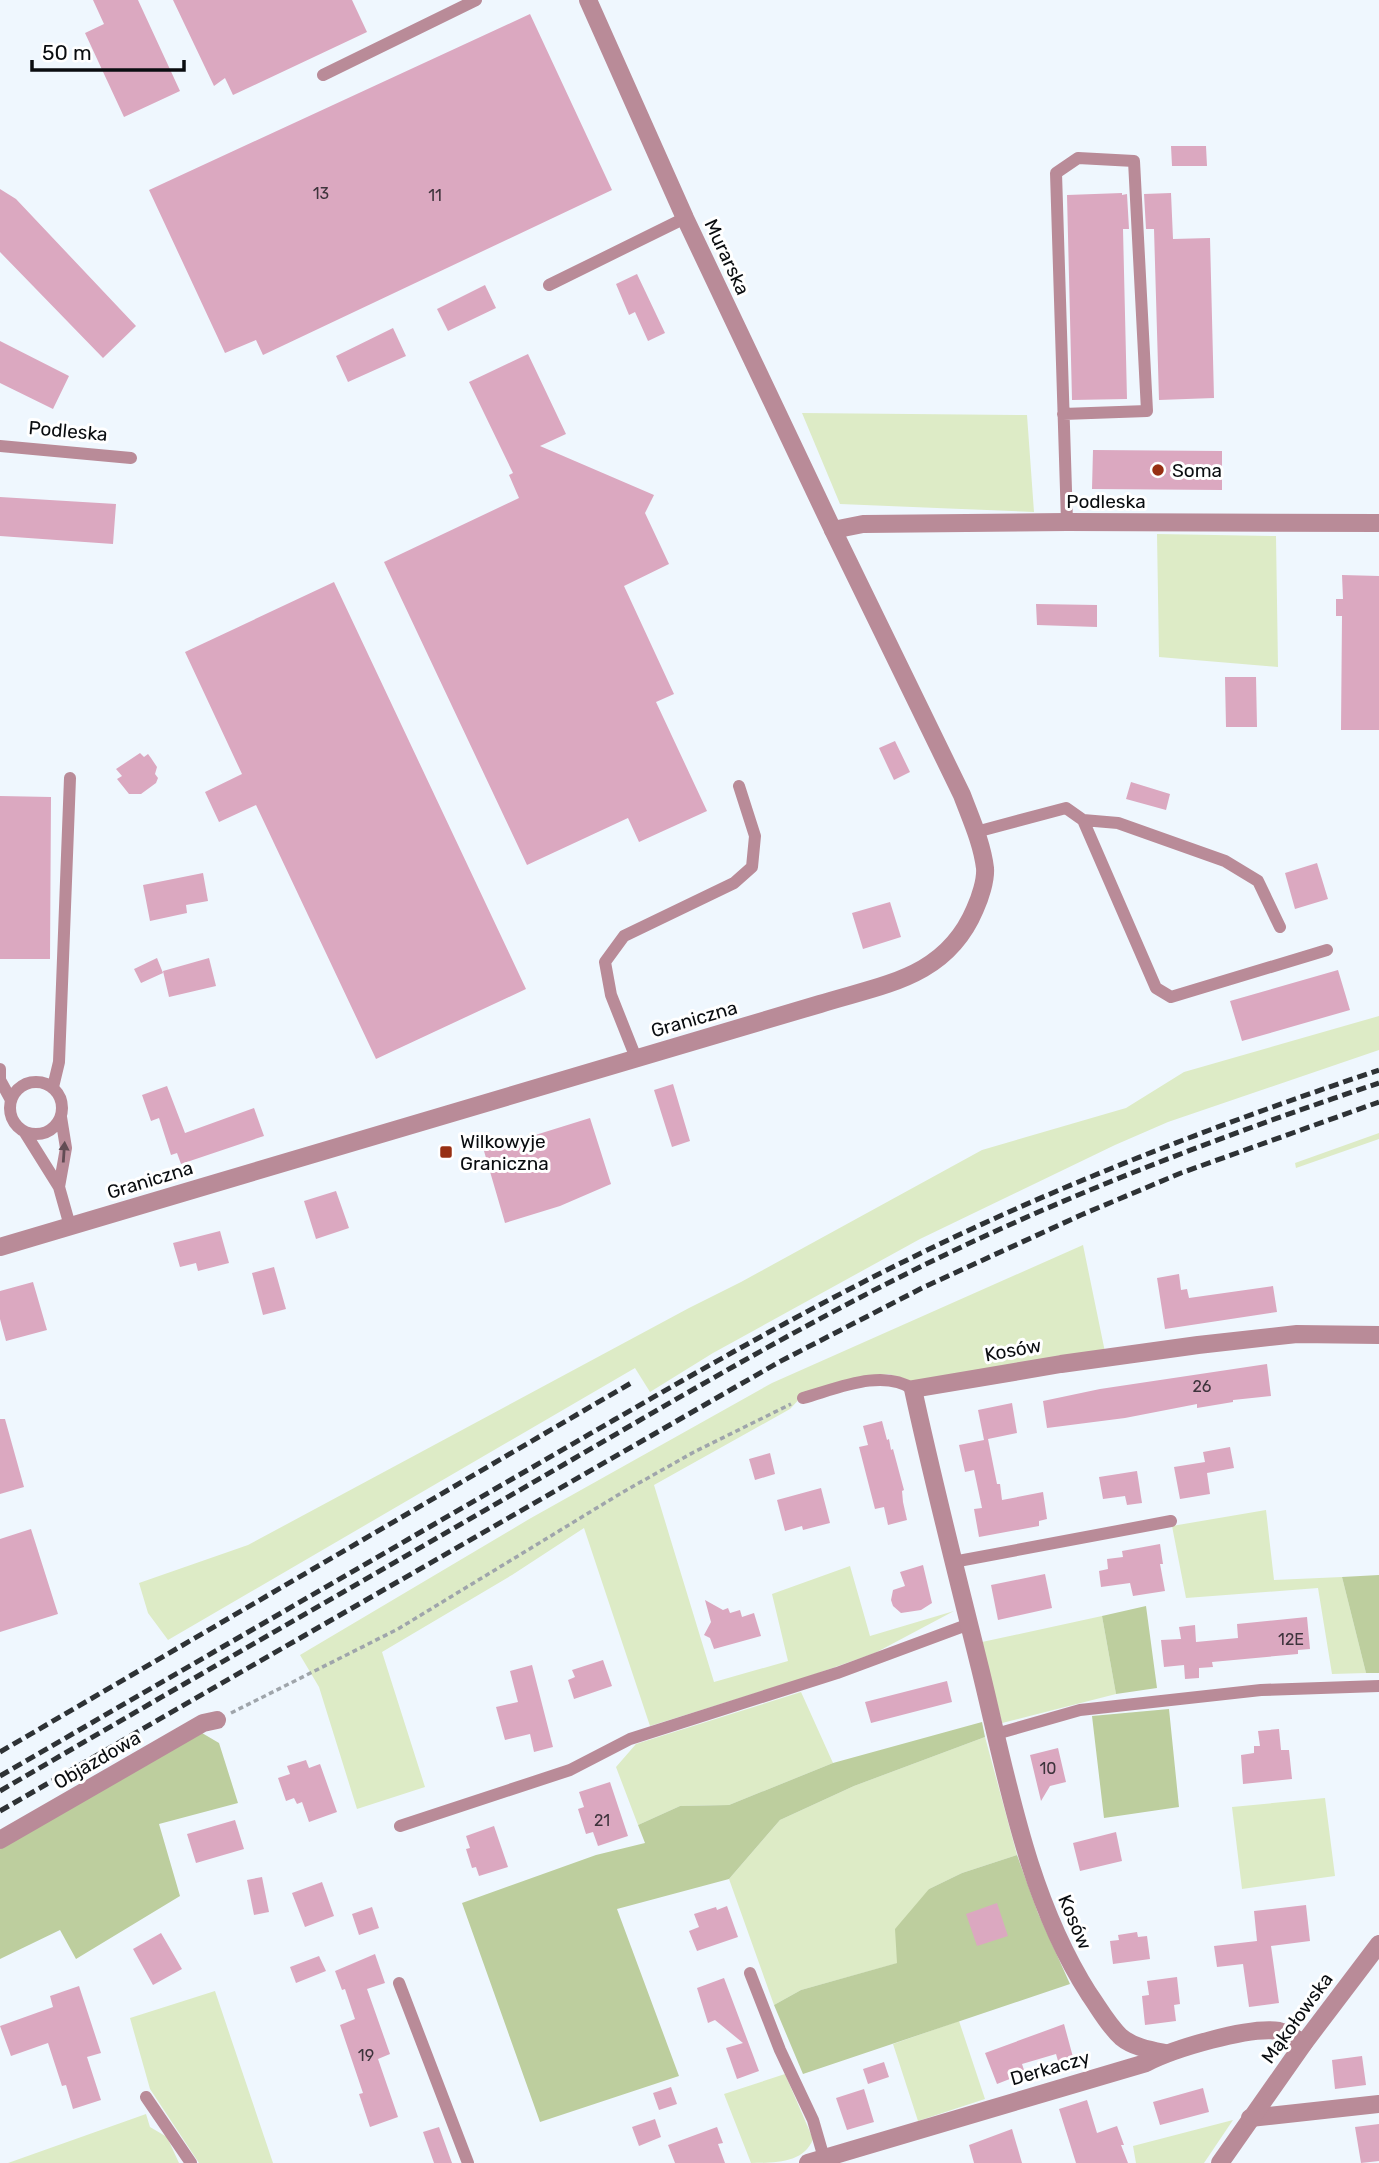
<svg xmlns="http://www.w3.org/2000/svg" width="1379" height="2163" font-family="Rubik,sans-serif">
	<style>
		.green { fill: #ddebc6 }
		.forest { fill: #bdce9e }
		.building { fill: #dba8c0 }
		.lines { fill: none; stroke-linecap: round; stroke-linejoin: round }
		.path { stroke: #9fa5ab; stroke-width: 3.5; stroke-dasharray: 5 3.5; stroke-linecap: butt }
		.service { stroke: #b98b98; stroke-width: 12 }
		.minor { stroke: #b98b98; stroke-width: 18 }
		.tertiary { stroke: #b98b98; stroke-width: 18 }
		.rail { stroke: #2e3235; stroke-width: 5; stroke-dasharray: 10 5; stroke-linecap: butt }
		.oneway { fill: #624c54 }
		.poi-dot { fill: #972f13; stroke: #fff; stroke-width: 2.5 }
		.labels { text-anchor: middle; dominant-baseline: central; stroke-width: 6; stroke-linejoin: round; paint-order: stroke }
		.number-label { font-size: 16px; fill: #3e343c }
		.street-label { font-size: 19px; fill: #0a0d10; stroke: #fff }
		.poi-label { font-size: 19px; fill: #0a0d10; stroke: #fff; text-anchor: start }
	</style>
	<rect width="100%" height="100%" fill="#eff7fe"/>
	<path class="green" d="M802,413L1027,415L1034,512L840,504Z
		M1157,534L1276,536L1278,667L1159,657Z
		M1379,1016V1050L1168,1122L1115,1145L920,1239L713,1353L650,1392L635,1368L168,1640L148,1613L139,1583L248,1545L689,1308L741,1282L982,1150L1126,1108L1184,1072Z
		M1379,1133V1139L1296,1168L1295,1163Z
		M1083,1245L1105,1352L913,1383L889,1374L853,1379L804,1394L790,1409L654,1485L714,1682L788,1661L772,1594L850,1566L870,1636L954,1611L875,1653L804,1678L650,1726L584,1528L512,1575L382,1652L425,1787L357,1809L319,1687L300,1655L531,1518L772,1383Z
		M1266,1510L1274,1580L1342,1577L1366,1673L1332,1674L1318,1588L1186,1598L1172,1526Z
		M1102,1616L1116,1694L1002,1723L982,1642Z
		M801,1692L833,1763L729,1805L680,1806L638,1825L616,1767L636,1744Z
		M985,1737L1017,1855L962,1873L929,1889L898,1963L801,1990L774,2005L729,1879L780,1820L854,1786Z
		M1325,1798L1335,1876L1242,1889L1232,1807Z
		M215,1991L273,2163H199L150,2089L130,2018Z
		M959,2021L985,2099L918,2121L893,2044Z
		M785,2074L813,2139C804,2163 775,2163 751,2163L724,2094Z
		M146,2114L150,2127L167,2137L179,2163H8Z
		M1233,2120L1204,2163H1136L1133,2146Z"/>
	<path class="forest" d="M1379,1575V1673H1366L1342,1577Z
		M1146,1606L1157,1688L1116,1694L1102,1616Z
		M1169,1709L1179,1807L1104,1818L1092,1716Z
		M982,1722L985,1737L854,1786L780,1820L729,1879L617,1909L679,2076L540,2122L462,1903L596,1855L645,1843L638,1825L680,1806L729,1805L833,1763Z
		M202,1733L219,1743L238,1803L159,1824L180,1896L76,1959L60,1930L0,1959V1849Z
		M1017,1855L1038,1913L1070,1984L803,2074L774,2005L801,1990L897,1963L895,1929L929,1889L962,1873Z"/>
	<path class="building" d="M93,0H138L180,91L124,117L85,33L104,24Z
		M173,0H352L367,32L233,95L225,78L214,86Z
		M530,14L612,190L263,355L256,340L225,353L149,190Z
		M1171,146H1206L1207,166H1172Z
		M0,189L16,199L136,326L103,358L0,252Z
		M1122,193V195L1127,194L1129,229H1123L1127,399L1072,400L1067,195Z
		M1171,193L1173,239L1210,238L1214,398L1159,400L1154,229H1146L1144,194Z
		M637,274L665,333L648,341L635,312L629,315L616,284Z
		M485,285L496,308L448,331L437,309Z
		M393,328L406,356L348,382L336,356Z
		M0,341L69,376L53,409L0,383Z
		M528,354L566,434L540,446L654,495L645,513L669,564L624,586L674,694L656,702L707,811L639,842L628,818L527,865L384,562L519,498L509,475L513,473L469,382Z
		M1093,450L1222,451V490L1092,489Z
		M0,497L116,504L113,544L0,536Z
		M1342,575L1379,576V730H1341L1342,616H1336V599H1343Z
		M334,582L526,989L376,1059L256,805L219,822L205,792L242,774L185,652Z
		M1036,604L1097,605V627L1037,625Z
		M1225,677H1256L1257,727H1226Z
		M895,741L910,772L894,780L879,748Z
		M140,753L144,757L148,754L151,758L157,767L155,774L158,778L156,783L141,794H129L117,779L122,776L116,769Z
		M1131,782L1170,794L1166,810L1126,799Z
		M0,796L51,797L50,959H0Z
		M1317,863L1328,899L1295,909L1285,873Z
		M203,873L208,901L186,905L187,913L150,921L143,885Z
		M890,902L901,937L863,949L852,913Z
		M157,958L163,973L141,983L134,969Z
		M209,958L216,986L169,997L163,971Z
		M1338,970L1350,1010L1242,1041L1230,1001Z
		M673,1084L690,1141L672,1147L654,1090Z
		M167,1086L185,1133L254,1108L264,1136L181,1164L177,1153L171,1155L159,1118L151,1121L142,1095Z
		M590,1118L611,1184L560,1206L505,1223L484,1151Z
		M336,1191L349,1228L316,1239L304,1201Z
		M220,1231L229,1263L198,1271L196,1263L180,1267L173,1243Z
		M274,1267L286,1309L263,1315L252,1273Z
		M1179,1274L1181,1290L1187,1289L1189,1298L1273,1286L1277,1312L1165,1329L1157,1278Z
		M33,1282L47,1330L6,1341L0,1319V1291Z
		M1267,1364L1271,1396L1233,1400V1402L1197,1408V1404L1125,1418L1047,1428L1043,1401L1100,1389Z
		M1012,1403L1017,1433L988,1439L997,1484H1000L1002,1500L1043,1492L1047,1519L1039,1521V1526L979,1537L974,1509L982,1508L974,1470L965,1472L959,1445L984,1440L978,1410Z
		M0,1419H5L24,1487L0,1494Z
		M882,1421L887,1440L889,1439L891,1450L893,1449L904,1490L902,1491L903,1502L907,1520L888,1525L884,1507L875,1509L859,1447L868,1445L863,1426Z
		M1230,1447L1234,1468L1207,1473L1210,1494L1180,1499L1174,1467L1205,1462L1203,1452Z
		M770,1453L775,1474L755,1480L749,1459Z
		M1137,1471L1142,1503L1127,1505L1125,1496L1103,1499L1099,1477Z
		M821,1488L830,1523L803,1530L802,1526L785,1531L777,1500Z
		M31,1529L58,1614L0,1632V1539Z
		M1160,1544L1163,1564H1160L1165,1591L1133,1596L1130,1583L1101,1587L1099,1571L1108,1569L1107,1559L1123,1557L1122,1551Z
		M923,1565L932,1603L921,1610L901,1613L893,1606L891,1600L893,1590L905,1586L900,1572Z
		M1045,1574L1052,1608L998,1620L991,1585Z
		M705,1600L723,1610L728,1608L730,1613L740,1610L742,1617L754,1613L761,1636L714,1649L710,1638L704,1635L711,1622Z
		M1307,1617L1310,1649L1298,1650V1654L1212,1662L1213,1667L1199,1668V1678L1185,1679L1184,1665L1164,1667L1161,1640L1181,1639L1179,1627L1195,1625L1196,1642L1238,1638L1237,1624Z
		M603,1660L612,1686L574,1699L568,1680L575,1677L572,1670Z
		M532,1665L553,1747L534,1752L530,1734L505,1740L496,1707L518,1702L510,1671Z
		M947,1681L952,1702L871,1723L865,1702Z
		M1279,1729L1281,1750H1289L1292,1779L1243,1784L1241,1755L1254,1753V1746H1260L1258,1731Z
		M1058,1748L1066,1782L1050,1786L1041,1801L1030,1755Z
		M306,1760L309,1768L320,1764L337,1812L309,1822L302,1802L297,1804L294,1798L286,1801L278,1778L290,1774L287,1766Z
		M610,1782L628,1836L598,1846L593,1832L586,1834L578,1809L584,1807L579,1792Z
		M235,1820L244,1849L196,1863L187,1834Z
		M494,1826L508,1867L479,1876L476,1867L472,1868L466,1849L470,1848L466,1836Z
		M1116,1832L1122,1861L1080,1871L1073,1843Z
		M262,1877L269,1912L254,1915L247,1880Z
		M322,1882L334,1916L305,1927L292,1893Z
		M997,1903L1008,1936L977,1946L966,1914Z
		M1306,1905L1310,1941L1271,1946L1279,2003L1249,2007L1243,1964L1217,1967L1214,1946L1257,1941L1254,1911Z
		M727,1906L738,1937L697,1951L689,1931L699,1927L694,1914L716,1907L717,1910Z
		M372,1907L379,1928L359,1935L352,1914Z
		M1137,1932L1138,1937L1147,1936L1150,1959L1113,1964L1110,1941L1119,1940L1118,1935Z
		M161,1933L182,1969L153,1985L133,1949Z
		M375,1954L385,1983L367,1989L390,2054L378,2059L398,2117L370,2127L359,2094L363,2093L340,2025L355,2019L345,1989L342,1990L335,1971Z
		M319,1956L326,1971L296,1983L290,1967Z
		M1177,1977L1180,2004L1174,2005L1176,2021L1145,2025L1142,1996L1149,1995L1147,1981Z
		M724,1978L759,2071L737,2079L726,2048L743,2043L715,2020L708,2023L697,1988Z
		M79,1986L101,2053L87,2057L101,2100L73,2109L66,2085L62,2086L48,2043L11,2056L0,2026L53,2007L50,1996Z
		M1064,2024L1073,2057L1058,2061L1056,2054L1022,2064L1025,2073L997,2084L985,2053Z
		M1362,2056L1366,2085L1335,2089L1332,2060Z
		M884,2062L889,2077L868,2084L863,2069Z
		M671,2087L677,2104L659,2110L653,2093Z
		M1203,2088L1209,2112L1160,2125L1153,2102Z
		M864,2089L874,2122L847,2130L836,2098Z
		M1087,2100L1097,2133L1117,2126L1124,2145H1121L1128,2163H1076L1059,2109Z
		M655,2119L661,2137L639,2146L632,2127Z
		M1379,2124V2161L1361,2163L1355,2127Z
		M439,2127L452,2163H434L423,2132Z
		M717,2127L723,2143L718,2144L725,2163H675L668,2145Z
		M1012,2129L1022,2163H974L969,2145Z"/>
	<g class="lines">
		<path class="path" d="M231,1713L398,1629L623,1492L694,1452L791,1404"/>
		<path class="service" d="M323,75L476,0
			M549,285L685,218
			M1063,414L1147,411L1134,161L1078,158L1056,173L1067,522
			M0,446L131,458
			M1083,820L1118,823L1225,861L1258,881L1280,927
			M976,832L1066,808L1083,820L1156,988L1171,997L1327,950
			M636,1058L611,995L605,962L624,936L734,883L752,867L755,836L739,786
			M0,1069V1080L11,1100
			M10 1108a26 26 0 1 1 52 0a26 26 0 1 1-52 0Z
			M53,1087L59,1062L70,778
			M24,1131L59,1187L70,1226
			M59,1187L66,1148L61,1117
			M803,1398C836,1389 882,1368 913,1389
			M953,1562L1171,1521
			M996,1734L1080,1710L1261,1690L1379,1686
			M400,1826L570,1770L630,1739L837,1673L969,1624
			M750,1973L780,2050L813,2120L824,2158
			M399,1983L468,2163
			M146,2097L191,2163"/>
		<path class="minor" d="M588,0L685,218L833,530
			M0,1840L203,1723L217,1720
			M1165,2053C1150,2050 1133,2047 1121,2037C1108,2025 1099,2008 1089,1994C1027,1897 1007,1778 980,1668C957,1575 933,1482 913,1389L1061,1364L1198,1345L1297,1334L1379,1335
			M1250,2118L1379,2104
			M808,2163L1146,2063C1173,2049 1249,2026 1279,2031C1288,2033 1296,2039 1304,2043"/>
		<path class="tertiary" d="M0,1247L820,1004C884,984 946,978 975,909C980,898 986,880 985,868C982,843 971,819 962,795L833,530L863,524L1067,522L1379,523
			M1220,2163L1304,2043L1379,1944"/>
		<path class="rail" d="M0,1752L631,1383
			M0,1776C167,1679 333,1583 500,1486C635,1408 769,1328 909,1259C1060,1184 1219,1124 1379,1070
			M0,1791C173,1690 347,1590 520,1490C651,1414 781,1336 916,1269C1065,1195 1221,1136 1379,1083
			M0,1811L779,1362L924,1287L1081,1215L1181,1173L1379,1102"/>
	</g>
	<defs><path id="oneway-solid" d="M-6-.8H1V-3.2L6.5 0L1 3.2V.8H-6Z" transform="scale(1.75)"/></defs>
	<use class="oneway" href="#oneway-solid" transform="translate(64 1152) rotate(-86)"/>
	<g class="poi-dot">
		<circle cx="1158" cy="470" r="7"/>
		<rect x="439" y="1145" width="14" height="14" rx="3.5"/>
	</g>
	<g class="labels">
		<g class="number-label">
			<text x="321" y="193">13</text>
			<text x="435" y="195">11</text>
			<text x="1202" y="1386">26</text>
			<text x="1291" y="1639">12E</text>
			<text x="1048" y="1768">10</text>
			<text x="602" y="1820">21</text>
			<text x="366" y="2055">19</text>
		</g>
		<g class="street-label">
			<text transform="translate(727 257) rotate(65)">Murarska</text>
			<text transform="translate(68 431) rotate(5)">Podleska</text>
			<text x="1106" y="501">Podleska</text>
			<text transform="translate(694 1019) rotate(-16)">Graniczna</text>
			<text transform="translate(150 1180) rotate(-17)">Graniczna</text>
			<text transform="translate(1013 1350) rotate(-10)">Kosów</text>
			<text transform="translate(97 1760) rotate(-30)">Objazdowa</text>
			<text transform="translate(1075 1922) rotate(67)">Kosów</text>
			<text transform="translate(1297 2018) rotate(-54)">Mąkołowska</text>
			<text transform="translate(1050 2068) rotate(-16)">Derkaczy</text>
		</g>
		<g class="poi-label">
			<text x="1172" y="470">Soma</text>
			<text x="460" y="1141">Wilkowyje<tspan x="460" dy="22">Graniczna</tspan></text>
		</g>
	</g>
	<path d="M32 60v10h152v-10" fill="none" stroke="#0a0d10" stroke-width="3.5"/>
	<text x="42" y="60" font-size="21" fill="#0a0d10" stroke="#ffffff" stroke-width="5" paint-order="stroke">50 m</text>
</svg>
